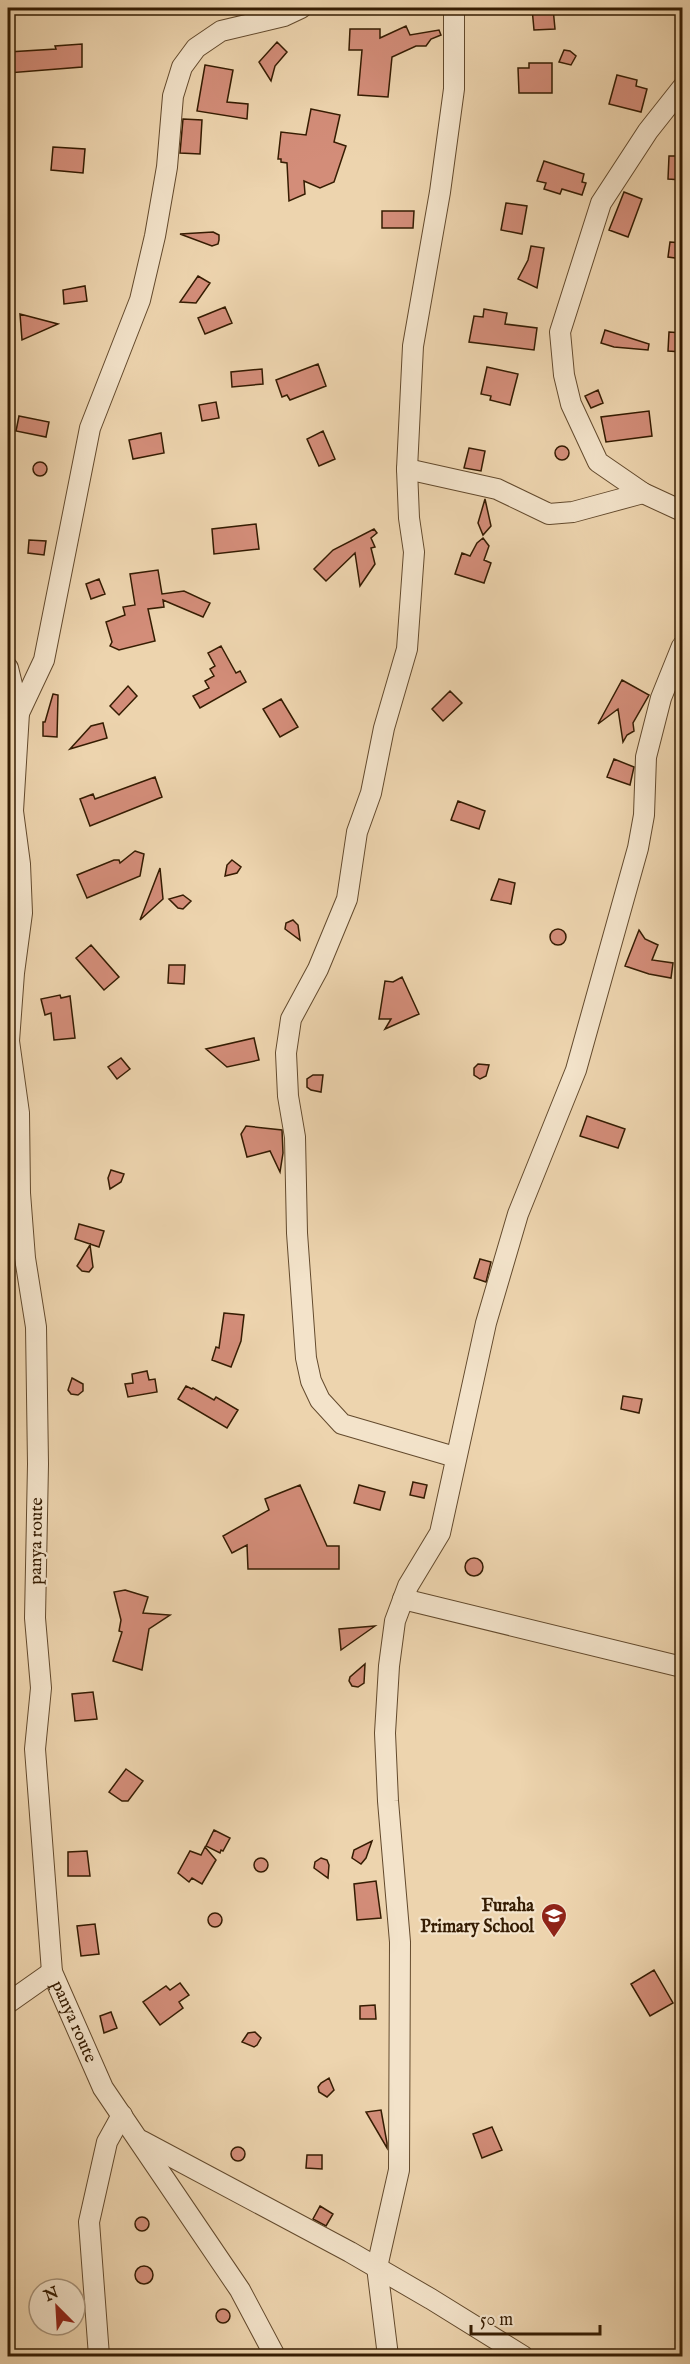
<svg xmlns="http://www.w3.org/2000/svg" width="690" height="2364" font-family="'IM FELL English',serif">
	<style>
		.building { fill: #d38d79; stroke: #351c02; stroke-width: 1.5 }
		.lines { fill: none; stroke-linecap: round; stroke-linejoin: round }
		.minor-casing { stroke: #634a2d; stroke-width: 22 }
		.minor { stroke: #f3e3ca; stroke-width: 20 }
		.labels { text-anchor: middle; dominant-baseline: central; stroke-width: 4.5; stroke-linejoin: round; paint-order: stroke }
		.street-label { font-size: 18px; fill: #351c02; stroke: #f3e3ca }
		.poi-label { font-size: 18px; font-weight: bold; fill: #351c02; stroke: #f3e3ca; text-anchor: end }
	</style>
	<rect width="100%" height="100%" fill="#edd4ae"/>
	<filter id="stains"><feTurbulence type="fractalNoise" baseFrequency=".00333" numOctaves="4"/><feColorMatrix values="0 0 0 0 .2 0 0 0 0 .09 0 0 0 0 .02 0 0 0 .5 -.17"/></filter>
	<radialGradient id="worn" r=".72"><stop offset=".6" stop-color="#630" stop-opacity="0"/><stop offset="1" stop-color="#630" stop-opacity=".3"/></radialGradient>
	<path class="building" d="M532,8H553L555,29L534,30Z
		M406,26L410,35L439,30L441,35L431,39L426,46H416L392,57L388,97L358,95L362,50H349L350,29H380V38Z
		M277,42L287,52L275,66L271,81L259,62Z
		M82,44V67L8,73V52L56,49L55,46Z
		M564,50L570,51L576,56L571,65L559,62Z
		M529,63H552V93H519L518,68H529Z
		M205,65L233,70L227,102L248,104L247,119L197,111Z
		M617,75L637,80L636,86L647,89L641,112L609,104Z
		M311,109L340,115L334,142L346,146L334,182L320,188L304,181L305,194L289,201L287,163L281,162V159H278L281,132L306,135Z
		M183,119L202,120L200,154L180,153Z
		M53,147L85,149L83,173L51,170Z
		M669,156H682V180L668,179Z
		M544,161L584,174L582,182L586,183L582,195L562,189L560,194L544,189L546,183L537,181Z
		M624,192L642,199L628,237L609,230Z
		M506,203L527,206L522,234L501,230Z
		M382,211H414L413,228H382Z
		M213,232L219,235V240L218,244L212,246L180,234Z
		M670,242L682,243V259L668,257Z
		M531,246L544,248L537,288L518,279L528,260Z
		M198,276L210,283L196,303L180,302Z
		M85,286L87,301L64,304L63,290Z
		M225,307L232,323L205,334L198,318Z
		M484,309L507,313L505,324L537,328L534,350L469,342L474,316L483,317Z
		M20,314L58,324L22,340Z
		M605,330L649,344L648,350L614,347L601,343Z
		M669,332L682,333V352L668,351Z
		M318,364L326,386L290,400L287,395L282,397L276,380Z
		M487,367L518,374L510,405L490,400L491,396L481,394Z
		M262,369L263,384L232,387L231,372Z
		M598,390L603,403L591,408L585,396Z
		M216,402L219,418L202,421L199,405Z
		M649,411L652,436L606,442L601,417Z
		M19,416L49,422L46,437L16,431Z
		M323,431L335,459L319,466L307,439Z
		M161,433L164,453L133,459L129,440Z
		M555 453a7 7 0 1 1 14 0a7 7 0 1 1-14 0Z
		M469,448L485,451L481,471L464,468Z
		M33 469a7 7 0 1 1 14 0a7 7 0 1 1-14 0Z
		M485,499L491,526L483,535L478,523Z
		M256,524L259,549L214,554L212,529Z
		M374,529L377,533L371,538L375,547L371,548L375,564L360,586L355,553L326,581L314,569L333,550Z
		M483,538L489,546L484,560L491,563L484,583L455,574L462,553L470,556L477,543Z
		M29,540L46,541L44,555L28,553Z
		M158,570L162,594L184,591L210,603L203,617L163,600L164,607L148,609L155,641L119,650L110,646L112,642L106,622L125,615L123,607L135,605L130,574Z
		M99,579L105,594L91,599L86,584Z
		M221,646L236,673L240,671L246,682L200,708L193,696L209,688L205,681L214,676L210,669L215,666L208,653Z
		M622,680L649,695L633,723L634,731L627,735L623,742L618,709L598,724Z
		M128,686L137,696L119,715L110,706Z
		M450,691L462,703L443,721L432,709Z
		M53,694L58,695L57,737L43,736V722H45Z
		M281,699L298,727L280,737L263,709Z
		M103,723L107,738L70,749L91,726Z
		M614,759L634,767L630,785L607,777Z
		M155,777L162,797L90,826L80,799L93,794L95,799Z
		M458,801L485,811L479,829L451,820Z
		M135,851L144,854L140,876L87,898L77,875L114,860H119L120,863Z
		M232,860L241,867L237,873L225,876L227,865Z
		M160,868L163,899L140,920Z
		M499,879L515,883L511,904L491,900Z
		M183,895L191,901L183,909L178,908L169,899Z
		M293,920L298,925L300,940L285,929L286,923Z
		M550 937a8 8 0 1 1 16 0a8 8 0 1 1-16 0Z
		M639,930L645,939L658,945L652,960L673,963L671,978L649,974L625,966Z
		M91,945L119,977L104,990L76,958Z
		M169,965H185L184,984L168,983Z
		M402,977L419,1014L385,1029L391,1019H379L385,981L393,982Z
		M60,995L61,998L70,996L75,1038L54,1040L51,1013L45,1015L41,999Z
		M254,1038L259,1060L227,1067L206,1049Z
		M121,1058L130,1069L117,1079L108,1067Z
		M478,1064L489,1065L486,1076L480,1079L474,1075V1068Z
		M313,1075H323L321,1092L311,1090L307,1087V1079Z
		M587,1116L625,1129L618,1148L580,1136Z
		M246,1126L282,1130L283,1153L280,1172L270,1151L247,1157L241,1134Z
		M111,1170L124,1174L121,1182L110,1189L108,1178Z
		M79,1224L104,1231L99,1247L75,1239Z
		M90,1245L93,1267L89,1272L82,1271L77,1266Z
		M480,1259L491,1262L486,1282L474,1278Z
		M224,1313L244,1315L241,1341L231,1367L212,1360L216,1347L219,1348Z
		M147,1371L149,1380L155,1379L157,1392L128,1397L125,1384L133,1383L132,1374Z
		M72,1378L83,1384V1391L78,1395L71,1394L68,1390Z
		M186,1386L192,1389L193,1388L214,1400L216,1397L238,1410L227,1428L178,1399Z
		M623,1396L642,1399L639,1413L621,1409Z
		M413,1482L427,1485L424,1498L410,1495Z
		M300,1485L327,1546H339V1569H248L247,1545L232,1553L223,1536L269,1510L265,1499Z
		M359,1485L385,1492L380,1510L354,1503Z
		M465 1567a9 9 0 1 1 18 0a9 9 0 1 1-18 0Z
		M125,1590L148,1597L143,1613L170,1615L149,1629L142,1670L113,1661L122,1632L119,1631L121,1620L114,1592Z
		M375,1626L341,1650L339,1629Z
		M365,1664L364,1683L358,1687L352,1686L349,1681L350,1677Z
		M93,1692L97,1719L75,1721L72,1694Z
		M126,1769L143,1781L128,1801H122L109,1792Z
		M214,1830L230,1838L223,1851L221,1850L220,1853L206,1846Z
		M372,1841L366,1858L361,1864L352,1858L354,1850Z
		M205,1847L216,1860L202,1884L192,1878L189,1882L178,1873L190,1851L201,1855Z
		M87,1851L90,1876H68V1852Z
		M254 1865a7 7 0 1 1 14 0a7 7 0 1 1-14 0Z
		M321,1858L327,1860L329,1865L328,1878L314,1868L315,1862Z
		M376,1881L381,1918L357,1920L354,1884Z
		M208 1920a7 7 0 1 1 14 0a7 7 0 1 1-14 0Z
		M95,1924L99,1954L81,1956L77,1926Z
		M654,1970L673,2003L650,2016L631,1984Z
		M180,1983L189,1995L179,2002L183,2008L160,2025L143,2002L166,1986L170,1990Z
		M375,2005L376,2019H360V2006Z
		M111,2012L117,2028L104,2033L100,2016Z
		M255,2032L261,2038L257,2045L254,2047L242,2042L248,2033Z
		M329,2078L334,2090L327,2097L319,2092L318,2087L321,2083Z
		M381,2110L387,2143V2148L366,2112Z
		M492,2127L502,2150L482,2158L473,2134Z
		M231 2154a7 7 0 1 1 14 0a7 7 0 1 1-14 0Z
		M307,2155H322V2169L306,2168Z
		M320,2206L333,2214L326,2226L313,2219Z
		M135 2224a7 7 0 1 1 14 0a7 7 0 1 1-14 0Z
		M135 2275a9 9 0 1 1 18 0a9 9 0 1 1-18 0Z
		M216 2316a7 7 0 1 1 14 0a7 7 0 1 1-14 0Z"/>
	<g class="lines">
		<defs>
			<g id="minor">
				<path d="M454,8V89L440,192L413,346L407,469L409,518L414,552L407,649L384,728L371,793L357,832L347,899L318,969L291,1019L286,1053L288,1096L295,1137L297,1233L306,1358L311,1381L320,1400L342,1424L455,1457"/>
				<path d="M682,88L648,131L601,203L560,332L564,375L571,404L598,462L643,493L682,511"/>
				<path d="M407,469L497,489L549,514L573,512L643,493"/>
				<path id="s1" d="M8,668L19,713L13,811L20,864L22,913L14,973L9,1041L19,1113L20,1193L25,1258L36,1327L38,1464L35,1618L41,1688L35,1749L52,1972L103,2088L240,2290L275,2356"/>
				<path d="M19,713L44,660L90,428L140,300L155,236L167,167L173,96L182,67L196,48L221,31L284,16L301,8"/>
				<path d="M403,1599L682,1667"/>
				<path d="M8,2003L52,1972"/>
				<path d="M142,2141L350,2252L431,2299L523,2356"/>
				<path d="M99,2356L89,2222L107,2142L122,2115"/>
				<path d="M388,2356L377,2267L399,2170L400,1942L388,1801L385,1733L389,1666L395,1621L408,1586L440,1533L486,1323L518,1214L576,1070L638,848L644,815L646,757L661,698L682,646"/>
			</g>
		</defs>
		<use href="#minor" class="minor-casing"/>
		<use href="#minor" class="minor"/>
	</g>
	<defs>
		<symbol id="school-pin" viewBox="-11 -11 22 30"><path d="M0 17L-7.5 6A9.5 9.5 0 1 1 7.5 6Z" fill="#8f2418" stroke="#f3e3ca"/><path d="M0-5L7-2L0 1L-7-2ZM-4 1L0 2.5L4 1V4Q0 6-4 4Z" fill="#fff"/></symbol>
	</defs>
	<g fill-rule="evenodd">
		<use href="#school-pin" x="539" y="1901" width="30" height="40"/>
	</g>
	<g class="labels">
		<g class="street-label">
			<text transform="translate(37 1541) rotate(-89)">panya route</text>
			<text stroke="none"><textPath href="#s1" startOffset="1364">panya route</textPath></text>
		</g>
		<g class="poi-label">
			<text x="534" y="1906">Furaha<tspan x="534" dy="21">Primary School</tspan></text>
		</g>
	</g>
	<rect width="690" height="2364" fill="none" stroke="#edd4ae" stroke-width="30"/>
	<rect x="9" y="9" width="672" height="2346" fill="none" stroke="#351c02" stroke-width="3"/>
	<rect x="15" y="15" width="660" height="2334" fill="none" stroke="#351c02" stroke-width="1.5"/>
	<g transform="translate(57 2307) rotate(336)"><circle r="28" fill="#f3e3ca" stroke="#a7937a" stroke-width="1.5"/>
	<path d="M0-4.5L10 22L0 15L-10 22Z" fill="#8f2418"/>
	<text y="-9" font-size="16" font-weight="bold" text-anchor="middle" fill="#351c02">N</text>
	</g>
	<path d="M471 2325v9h129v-9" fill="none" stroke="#351c02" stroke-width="3"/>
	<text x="480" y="2325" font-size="18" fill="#351c02" stroke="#f3e3ca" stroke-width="4.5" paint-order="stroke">50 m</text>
	<rect width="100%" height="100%" filter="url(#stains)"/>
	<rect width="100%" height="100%" fill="url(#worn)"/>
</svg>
